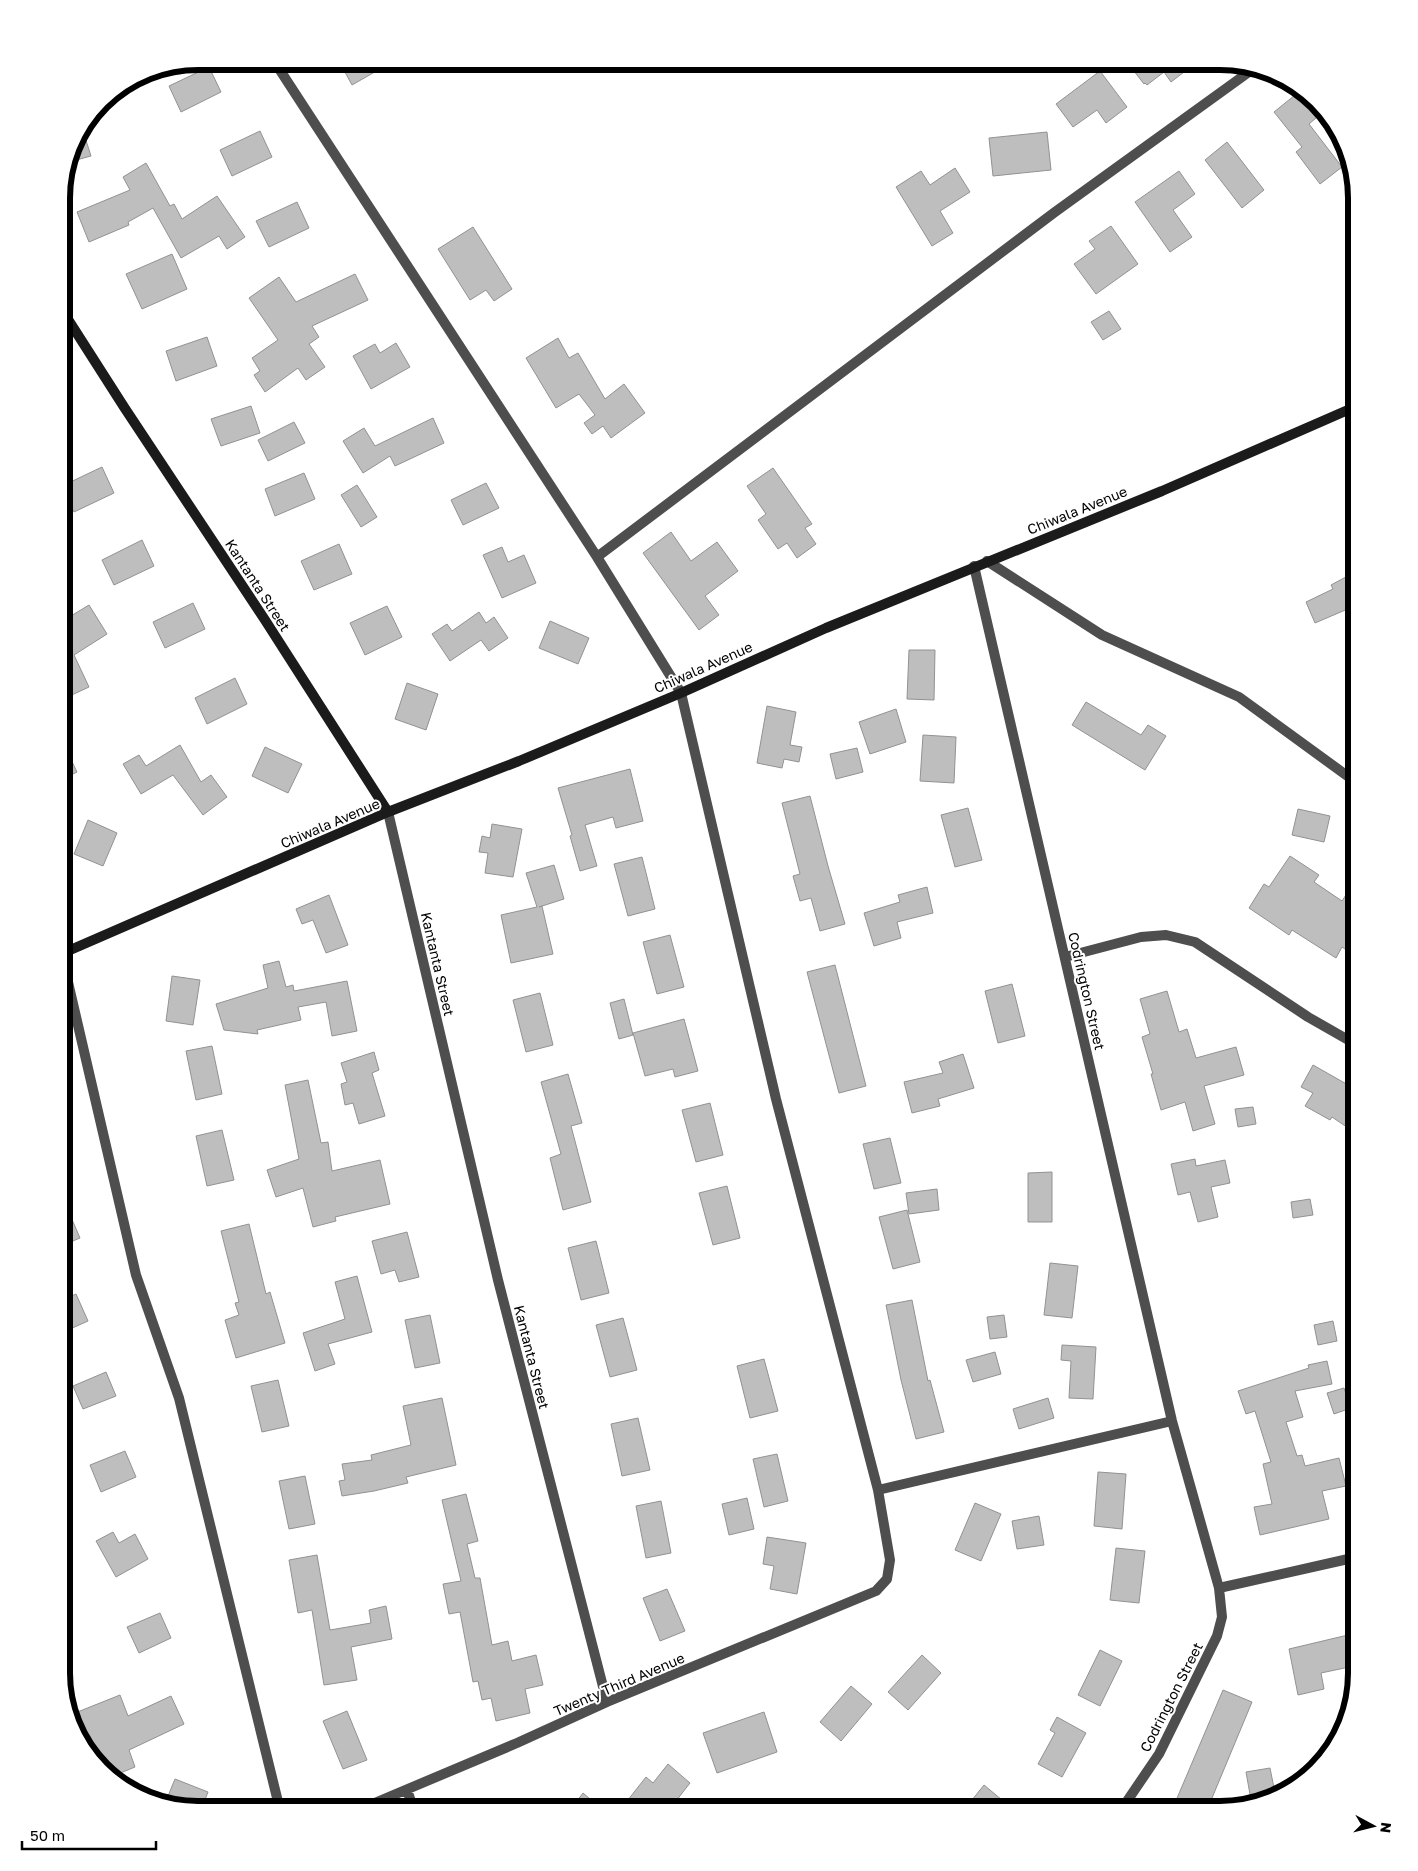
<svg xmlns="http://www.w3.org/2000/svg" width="1418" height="1871" font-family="'Golos Text',sans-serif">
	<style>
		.building { fill: #bebebe; stroke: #929292 }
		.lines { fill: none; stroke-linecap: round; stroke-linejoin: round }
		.street { stroke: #4e4e4e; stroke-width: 10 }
		.secondary { stroke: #1b1b1b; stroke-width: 10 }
		.labels { text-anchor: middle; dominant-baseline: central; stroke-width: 4; stroke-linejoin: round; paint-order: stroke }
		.street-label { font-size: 14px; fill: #000; stroke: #fff }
		.rim { fill: none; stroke: #000; stroke-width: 6 }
	</style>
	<rect width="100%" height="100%" fill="#fff"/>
	<path class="building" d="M339,61H394L352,85Z
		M1127,62H1178L1184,72L1171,82L1164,72L1147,85L1145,83L1144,84Z
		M209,67L221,92L181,112L169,86Z
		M1100,71L1127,107L1106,123L1097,110L1073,127L1056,104Z
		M1300,91L1323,112L1309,124L1342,167L1320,184L1296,152L1302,147L1274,112Z
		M82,128L91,156L69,162L75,137Z
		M260,131L272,157L232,176L220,150Z
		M1047,132L1051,170L993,176L989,138Z
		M1227,142L1264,190L1242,208L1205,160Z
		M146,163L170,206L174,204L182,219L217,196L245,237L227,249L219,236L181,258L153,208L128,222L129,225L89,242L77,212L130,190L123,177Z
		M955,168L970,192L940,211L953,233L932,246L896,187L921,171L930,185Z
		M1179,171L1195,194L1173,210L1192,237L1170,252L1135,202Z
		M297,202L309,228L269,247L256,221Z
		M1111,226L1138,264L1096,294L1074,264L1095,249L1089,241Z
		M473,227L512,289L494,301L486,290L470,300L438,249Z
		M172,254L187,289L142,309L126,274Z
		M355,274L368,300L312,326L319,337L309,344L325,367L306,380L298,368L265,392L254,375L260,371L252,358L278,340L249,298L279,277L296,302Z
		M1109,311L1121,329L1103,340L1091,322Z
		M207,337L217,366L176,381L166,351Z
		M558,338L569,358L578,353L605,399L624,384L645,413L611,438L603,426L592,434L584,423L595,415L579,394L556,408L526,358Z
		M396,343L410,367L371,389L353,356L375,344L380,353Z
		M251,406L260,433L221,446L211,419Z
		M433,418L444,443L395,466L390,456L363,473L343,441L364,428L375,446Z
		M294,422L305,443L268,461L258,440Z
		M102,467L114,493L74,512L62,486Z
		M773,468L812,524L805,528L816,544L797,558L787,543L778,549L758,520L766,514L747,486Z
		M304,473L315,499L275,516L265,489Z
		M486,483L499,508L463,525L451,500Z
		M357,485L377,517L361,527L341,495Z
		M671,532L691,561L717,542L738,571L705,596L719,615L699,630L643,553Z
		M142,540L154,566L114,585L102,560Z
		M339,544L352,574L314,590L301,561Z
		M502,547L508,562L524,555L536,583L502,598L483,555Z
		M1357,571V605L1315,623L1306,602L1333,589L1331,585Z
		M193,603L205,629L165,648L153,622Z
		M89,605L107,634L74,655L89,687L61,700V622Z
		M387,606L402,637L365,655L350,623Z
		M479,612L486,623L494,617L508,638L489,651L481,640L450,661L432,634L447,624L452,631Z
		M550,621L589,638L578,664L539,648Z
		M909,650H935L934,700L907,699Z
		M235,678L247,704L207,724L195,698Z
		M407,683L438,694L426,730L395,719Z
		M1086,702L1141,735L1148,725L1166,736L1145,770L1072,725Z
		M767,706L796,712L790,745L802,747L799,762L784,759L782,768L757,763Z
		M896,709L906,742L870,754L859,722Z
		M923,735L956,737L954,783L920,781Z
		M61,739L77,772L61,780Z
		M180,745L201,782L211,775L227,797L203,815L173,775L141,794L123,764L139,755L146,766Z
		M265,747L302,764L288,793L252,776Z
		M857,748L863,772L836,779L830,754Z
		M630,769L643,821L616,828L613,817L585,825L597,866L580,871L570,836L572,835L558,788Z
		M810,796L828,866L845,924L820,931L811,898L800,901L793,876L800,874L782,803Z
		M968,808L982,860L955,867L941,815Z
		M1298,809L1330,816L1324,842L1292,835Z
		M88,820L117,833L103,866L74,854Z
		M492,824L522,829L513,877L485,873L488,853L479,852L482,836L490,838Z
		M1290,856L1319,875L1314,882L1342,901L1357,878V957L1342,947L1336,958L1292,930L1289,935L1249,908L1264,884L1269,887Z
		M642,857L655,909L628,916L614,864Z
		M554,865L564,899L539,907L542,906L553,954L511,963L501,915L537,907L526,873Z
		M927,887L933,913L897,922L901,938L874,946L864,913L900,902L898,895Z
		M329,895L348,945L326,953L313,920L302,924L296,909Z
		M670,935L684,987L657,994L643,942Z
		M279,961L286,987L293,985L294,991L347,981L357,1031L332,1036L326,1002L298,1007L301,1020L257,1030L258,1034L224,1030L216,1004L268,988L263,965Z
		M835,965L866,1086L839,1093L807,972Z
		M172,976L200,980L193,1025L166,1021Z
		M1012,984L1025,1036L998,1043L985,991Z
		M1167,991L1179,1032L1187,1029L1196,1058L1236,1047L1244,1075L1204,1086L1215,1124L1193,1131L1185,1102L1161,1110L1151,1074H1153L1142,1037L1150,1034L1140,999Z
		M540,993L553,1045L526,1052L513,1000Z
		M624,999L633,1035L619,1039L610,1003Z
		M684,1019L698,1071L675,1077L673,1069L645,1076L633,1033Z
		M212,1046L222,1094L196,1100L186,1051Z
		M374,1052L379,1070L372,1073L385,1116L359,1124L353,1103L345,1105L341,1084L347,1082L341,1063Z
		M963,1054L974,1088L938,1099L940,1106L912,1113L904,1082L943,1073L939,1062Z
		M1313,1065L1357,1090V1134L1332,1117L1330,1120L1305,1106L1313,1093L1301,1087Z
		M568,1074L582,1123L571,1126L591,1202L563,1210L550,1158L561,1154L541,1082Z
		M308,1080L321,1143L328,1142L332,1171L380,1160L390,1204L335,1217L336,1221L313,1227L303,1188L276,1197L267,1170L299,1159L285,1085Z
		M710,1103L723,1155L696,1162L682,1110Z
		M1253,1107L1256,1124L1238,1127L1235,1109Z
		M222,1130L234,1180L207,1186L196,1136Z
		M890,1138L901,1183L874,1189L863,1144Z
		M1195,1159L1196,1166L1225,1160L1230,1183L1211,1187L1218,1217L1198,1222L1190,1192L1178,1195L1171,1164Z
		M1052,1172V1222H1028V1173Z
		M727,1186L740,1238L713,1245L699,1193Z
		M937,1189L939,1210L909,1214L906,1193Z
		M61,1194L80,1238L61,1246Z
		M1310,1199L1313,1215L1293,1218L1291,1202Z
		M907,1210L920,1262L893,1269L879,1217Z
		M249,1224L266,1294L270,1292L285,1343L236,1358L225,1320L239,1315L235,1303L239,1302L221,1231Z
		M407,1232L419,1277L399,1282L395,1270L381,1274L372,1241Z
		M596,1241L609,1293L581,1300L568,1248Z
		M1050,1263L1078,1266L1072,1318L1044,1315Z
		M357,1276L372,1332L328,1344L335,1364L315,1371L303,1333L345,1319L335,1282Z
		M76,1294L88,1321L61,1333V1301Z
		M912,1300L928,1381L930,1380L944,1432L916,1439L901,1380L886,1305Z
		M430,1315L440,1363L415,1368L405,1320Z
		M1004,1315L1007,1337L990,1339L987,1317Z
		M623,1318L637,1370L610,1377L596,1325Z
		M1333,1321L1337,1341L1318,1345L1314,1325Z
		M1062,1345L1096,1347L1093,1399L1069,1398L1071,1361L1061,1360Z
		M995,1352L1001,1374L973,1382L966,1360Z
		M764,1359L778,1411L750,1418L737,1366Z
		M1327,1361L1332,1384L1295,1391L1303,1417L1286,1422L1297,1456L1302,1455L1305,1466L1339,1458L1346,1486L1322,1491L1329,1519L1260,1535L1254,1507L1272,1504L1263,1464L1271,1462L1255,1411L1246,1414L1238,1391L1309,1368L1308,1365Z
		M106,1372L116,1396L83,1409L73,1386Z
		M278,1380L289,1426L262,1432L251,1386Z
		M1344,1388L1351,1408L1334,1414L1327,1393Z
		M442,1398L456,1465L406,1477L408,1483L374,1491L342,1496L339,1481L345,1480L342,1464L372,1460L371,1455L411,1445L403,1406Z
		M1048,1398L1054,1418L1019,1429L1013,1409Z
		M638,1418L650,1470L622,1476L611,1424Z
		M125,1451L136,1477L101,1492L90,1465Z
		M777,1454L788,1501L764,1507L753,1459Z
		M1098,1472L1126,1474L1122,1529L1094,1526Z
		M305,1476L315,1524L289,1529L279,1481Z
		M466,1494L478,1541L467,1544L475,1578H480L492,1645L508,1641L512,1661L536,1655L543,1685L525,1689L530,1713L496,1721L491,1698L482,1700L478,1681L473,1682L460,1612L449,1614L443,1584L461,1581L442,1500Z
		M747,1498L754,1529L729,1535L722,1504Z
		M661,1501L671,1553L646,1558L636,1506Z
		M975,1503L1001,1514L981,1561L955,1550Z
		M1039,1516L1044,1545L1017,1549L1012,1521Z
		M113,1532L119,1543L135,1534L148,1559L116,1577L96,1541Z
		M767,1537L806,1543L797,1594L770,1589L774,1566L763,1564Z
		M1116,1548L1145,1551L1139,1603L1110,1600Z
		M317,1555L330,1630L371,1623L369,1610L386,1606L392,1639L351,1647L357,1680L324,1685L312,1610L298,1613L289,1560Z
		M667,1589L685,1631L660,1641L643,1598Z
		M160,1613L171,1638L139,1653L127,1627Z
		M1348,1635L1354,1666L1321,1673L1324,1689L1298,1695L1289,1649Z
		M1100,1650L1122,1661L1100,1706L1078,1695Z
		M922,1655L941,1673L908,1710L888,1692Z
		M851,1686L872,1704L841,1741L820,1722Z
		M1223,1690L1252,1702L1207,1810H1172Z
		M120,1695L128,1716L171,1696L184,1724L129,1750L135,1767L113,1776L91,1755L75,1713Z
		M347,1711L367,1760L343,1769L323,1721Z
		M764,1712L777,1752L717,1773L703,1733Z
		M1057,1717L1086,1733L1062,1777L1038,1764L1055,1733L1050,1730Z
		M668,1764L690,1783L669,1810H620L646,1777L653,1783Z
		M1270,1768L1275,1793L1251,1800L1246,1772Z
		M175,1779L208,1792L201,1810L166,1801Z
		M984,1785L1014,1810H964Z
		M583,1793L603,1810H570Z"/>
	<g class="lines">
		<path class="street" d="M274,61L597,557L681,693L776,1099L878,1490L890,1560L887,1579L876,1591L607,1702L517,1743L358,1810
			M597,557L1055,212L1253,69
			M987,561L1102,635L1239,697L1357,783
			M974,566L1172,1421L1219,1588L1222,1617L1217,1636L1159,1754L1121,1810
			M388,812L498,1280L607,1702
			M61,952L136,1275L179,1398L280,1810
			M1065,957L1141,937L1166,935L1195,942L1308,1017L1357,1045
			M878,1490L1172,1421
			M1219,1588L1357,1557
			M407,1790L414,1810"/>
		<path class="secondary" d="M62,310L124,407L265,620L388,812
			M61,954L388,812L519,761L681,693L826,628L1162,491L1357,406"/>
	</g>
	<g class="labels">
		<g class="street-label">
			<text transform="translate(1077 510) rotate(-22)">Chiwala Avenue</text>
			<text transform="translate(258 585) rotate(57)">Kantanta Street</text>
			<text transform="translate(703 667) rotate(-24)">Chiwala Avenue</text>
			<text transform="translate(330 823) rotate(-23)">Chiwala Avenue</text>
			<text transform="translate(438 964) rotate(77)">Kantanta Street</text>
			<text transform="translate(1087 991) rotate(77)">Codrington Street</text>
			<text transform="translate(532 1357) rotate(76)">Kantanta Street</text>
			<text transform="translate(619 1684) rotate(-23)">Twenty Third Avenue</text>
			<text transform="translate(1171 1697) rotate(-63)">Codrington Street</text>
		</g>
	</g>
	<path d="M0 0H1418V1871H0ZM198 70H1220A128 128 0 0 1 1348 198V1673A128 128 0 0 1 1220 1801H198A128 128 0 0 1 70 1673V198A128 128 0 0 1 198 70Z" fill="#fff" fill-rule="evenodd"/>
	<path class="rim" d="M198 70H1220A128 128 0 0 1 1348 198V1673A128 128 0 0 1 1220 1801H198A128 128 0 0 1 70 1673V198A128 128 0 0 1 198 70Z"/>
	<g transform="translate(1373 1826) rotate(97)" stroke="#ffffff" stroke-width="4" paint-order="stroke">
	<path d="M0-4L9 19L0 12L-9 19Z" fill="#000000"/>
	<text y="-8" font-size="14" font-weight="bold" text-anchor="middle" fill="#000000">N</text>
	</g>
	<path d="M22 1841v8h134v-8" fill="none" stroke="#000000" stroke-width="2.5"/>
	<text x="30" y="1841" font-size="15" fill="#000000" stroke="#ffffff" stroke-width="4" paint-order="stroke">50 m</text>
</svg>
